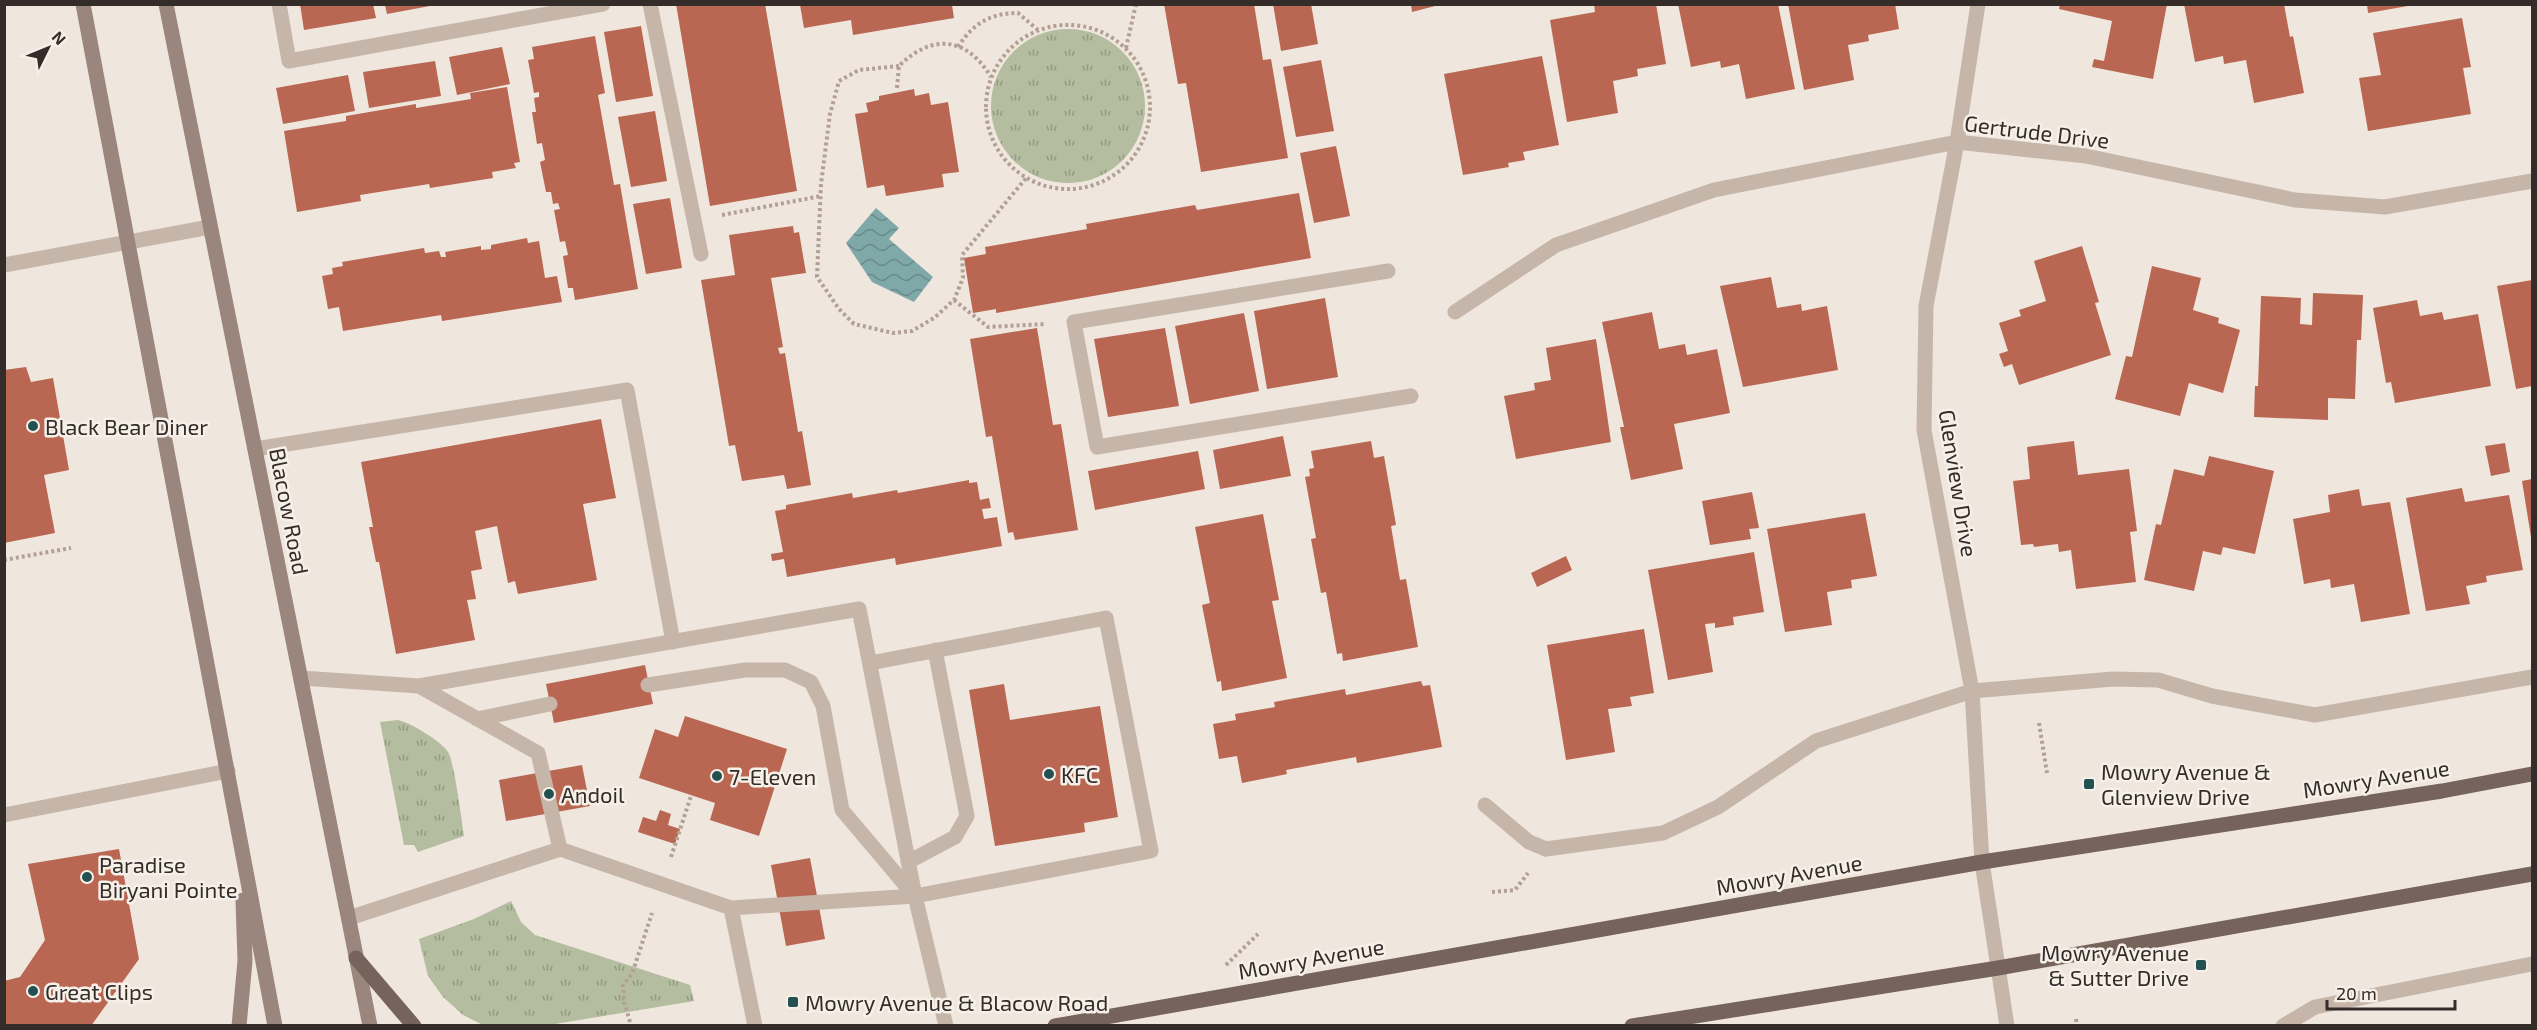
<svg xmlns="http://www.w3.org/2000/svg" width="2537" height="1030" font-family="'Exo 2',sans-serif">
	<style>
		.grass { fill: url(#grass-tufts) }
		.water { fill: url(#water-waves) }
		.building { fill: #b96752 }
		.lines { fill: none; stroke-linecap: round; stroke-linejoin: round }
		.path { stroke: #b2a095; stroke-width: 4; stroke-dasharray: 3 3; stroke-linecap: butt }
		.lane { stroke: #c6b6aa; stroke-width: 15 }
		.street { stroke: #c6b6aa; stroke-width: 15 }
		.secondary { stroke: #9a867c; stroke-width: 15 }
		.primary { stroke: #75635c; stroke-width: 15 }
		.poi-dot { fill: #235051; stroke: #f7f0e9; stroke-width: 2 }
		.labels { text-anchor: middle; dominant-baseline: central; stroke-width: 5; stroke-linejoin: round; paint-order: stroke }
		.street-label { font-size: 22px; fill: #342c29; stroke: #f7f0e9 }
		.poi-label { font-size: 22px; fill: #342c29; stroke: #f7f0e9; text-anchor: start }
	</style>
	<defs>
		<pattern id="grass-tufts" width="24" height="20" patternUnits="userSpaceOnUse" patternTransform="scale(1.5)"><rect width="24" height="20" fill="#b4bd9f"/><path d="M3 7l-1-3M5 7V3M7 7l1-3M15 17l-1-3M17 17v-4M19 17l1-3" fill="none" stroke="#939a82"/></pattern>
		<pattern id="water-waves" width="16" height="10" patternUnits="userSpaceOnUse" patternTransform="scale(1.5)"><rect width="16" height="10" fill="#7fa9a9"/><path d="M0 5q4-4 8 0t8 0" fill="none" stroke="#698a8a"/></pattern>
	</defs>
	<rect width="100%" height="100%" fill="#efe6dd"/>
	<path class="grass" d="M991 106a77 77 0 1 1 154 0a77 77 0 1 1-154 0Z
		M398,720C411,723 441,741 448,752C454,761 462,822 464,836L418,852L414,845H404L380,722Z
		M511,901L521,922L535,935L690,985L694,1001L549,1025H483L463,1015L443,997L428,976L419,939L474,919Z"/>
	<path class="water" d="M876,208L899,228L889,239L933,277L914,302L872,282L846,243Z"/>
	<path class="building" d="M300,4H373L376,18L304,30Z
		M676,4H765L797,191L710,206Z
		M1164,4H1254L1263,60L1271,59L1288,158L1201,172L1186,83L1178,84Z
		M1273,4H1311L1318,44L1281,51Z
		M1411,4H1439V5L1412,12Z
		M1594,4H1656L1666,64L1637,69L1638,76L1613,81L1618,113L1567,122L1550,20L1595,12Z
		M1678,4H1778L1795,89L1746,99L1739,64L1721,68L1720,61L1691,67Z
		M1788,4H1895L1899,29L1868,35L1869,41L1848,45L1854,80L1804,90Z
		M2060,4H2167L2153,79L2092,67L2094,59L2104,61L2112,21L2059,9Z
		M2184,4H2284L2290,37L2293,36L2304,93L2254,103L2246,60L2224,64L2223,56L2195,62Z
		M2367,4H2408V6L2368,13Z
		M385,5H430V6L387,14Z
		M800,5H952L954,18L853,35L851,20L804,28Z
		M2462,18L2471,67L2463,68L2471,114L2368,131L2359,78L2381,75L2373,33Z
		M641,26L653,96L616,102L604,32Z
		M595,36L605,93L598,95L614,185L620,184L638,289L575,300L573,288H568L563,256L568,255L565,241L560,242L554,210L560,209L558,203L553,204L551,192H546L540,162L545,160L542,143L537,144L532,112H536L534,98L539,97V92L534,93L528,60L534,59L532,47Z
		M502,47L510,84L457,95L449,57Z
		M1542,56L1559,145L1523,152L1525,160L1508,163L1509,167L1463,175L1444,74Z
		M1321,60L1334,131L1296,137L1283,67Z
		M435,61L441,96L369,108L363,72Z
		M348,75L355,111L283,124L276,88Z
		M507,87L520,162L514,163L516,168L492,172L493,178L430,188L429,184L360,195L361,201L297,212L284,131L346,121V116L416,104V108L471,99L470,93Z
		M914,89L915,96L929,93L931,105L948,102L959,172L942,174L944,187L886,196L884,185L867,188L855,114L868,112L866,103L879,100V96Z
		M655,111L667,181L631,187L618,117Z
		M1336,146L1350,216L1314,223L1300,153Z
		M1299,193L1311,258L996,313V309L973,313L964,258L986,254L985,247L1087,229L1086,224L1195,205L1197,210Z
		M670,198L682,268L646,274L633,204Z
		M793,226L794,233L799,232L806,273L771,278L783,347L778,348L780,354L785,353L798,432L802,431L811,485L787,489L784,475L742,481L735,445L729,446L701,280L735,275L729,235Z
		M527,238L528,243L539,241L545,278L557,276L562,302L442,321L441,315L343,331L339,307L328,309L322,276L333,274L332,268L343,266L342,262L424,248L425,253L439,251L441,257H446L445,252L481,246V250L491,249V245Z
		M2082,246L2099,302L2095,303L2111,355L2019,385L2012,364L2004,367L1999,354L2008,351L1999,323L2021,316L2019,310L2046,301L2034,261Z
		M2152,266L2201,278L2193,310L2219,318L2218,323L2240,330L2223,393L2189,383L2180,416L2115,399L2126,356L2132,357Z
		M1771,277L1777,308L1801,304L1802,311L1827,306L1838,370L1743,387L1720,286Z
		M2532,280V386L2516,389L2497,286Z
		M2313,293L2363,295L2361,340H2357L2355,399L2328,398V420L2254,417L2255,386H2258L2261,296L2301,298L2300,324L2312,325Z
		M1325,298L1338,377L1267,389L1254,311Z
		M2417,300L2420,316L2442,312L2444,320L2478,314L2491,386L2395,403L2391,382L2386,383L2373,308Z
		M1652,312L1659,349L1685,344L1687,355L1717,349L1730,413L1674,424L1683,469L1631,480L1620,427H1624L1602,322Z
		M1244,313L1259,391L1190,404L1175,326Z
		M1037,328L1053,425L1061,424L1078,530L1015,540L1013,532L1008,533L992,436L986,437L970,339Z
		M1165,328L1179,406L1108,417L1094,339Z
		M1596,339L1611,442L1516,459L1504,396L1535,390L1534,383L1551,380L1546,348Z
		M26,367L31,382L53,378L69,470L44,475L55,533L4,543V370Z
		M601,419L616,498L583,504L597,580L518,594L515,581L508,583L497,526L475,531L482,569L471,571L476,599L467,600L475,640L396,654L379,562H376L369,527H373L361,462Z
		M1283,436L1291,476L1220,489L1213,450Z
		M1371,441L1374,458L1384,456L1396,525L1391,526L1400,580L1406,579L1418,647L1343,661L1342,653L1337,654L1326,592L1321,593L1311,539L1316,538L1305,477L1310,476L1309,469L1314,468L1311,451Z
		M2074,441L2078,475L2129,469L2137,531L2130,532L2136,582L2076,589L2071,550L2059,552L2058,544L2034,547L2033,544L2021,545L2013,481L2030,479L2027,447Z
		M2505,443L2510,472L2491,476L2485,446Z
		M1198,451L1205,489L1095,510L1088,471Z
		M2209,456L2274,471L2255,554L2223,547L2221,555L2203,551L2194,591L2144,580L2156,524L2161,525L2174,469L2204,476Z
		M2532,479V537H2531L2522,481Z
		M969,480V483L977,482L980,500L989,498L991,508L982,509L984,519L997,517L1002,546L896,565L895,558L787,577L784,559L772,561L771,554L783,552L775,511L786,509V505L852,493L853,498L897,490L898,493Z
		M2462,488L2465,502L2509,495L2523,570L2486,576L2487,582L2466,586L2470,604L2426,611L2406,498Z
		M2359,489L2362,506L2390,502L2410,614L2361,622L2354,584L2331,588L2330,579L2304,584L2293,519L2330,512L2328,495Z
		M1752,492L1759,528L1749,529L1751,539L1710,545L1702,501Z
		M1865,513L1877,576L1851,580L1852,588L1827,592L1832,625L1785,632L1767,529Z
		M1263,514L1279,600L1272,601L1287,678L1222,691L1221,681L1217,682L1202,605L1210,603L1195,527Z
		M1754,552L1764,612L1733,617L1734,625L1715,628V623L1705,624L1713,672L1668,680L1648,570Z
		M1566,556L1572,570L1537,587L1531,573Z
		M1644,629L1654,693L1630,697L1632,706L1608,709L1615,752L1566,760L1547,645Z
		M645,665L653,704L554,723L546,684Z
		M1421,681L1423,686L1430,685L1442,747L1357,763L1356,757L1286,770L1287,774L1242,783L1237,756L1219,759L1213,724L1236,720L1235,714L1275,707L1274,702L1345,689L1346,695Z
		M1004,684L1010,720L1100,706L1118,817L1084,823L1085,832L995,846L969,690Z
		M685,716L787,749L759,836L710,820L715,803L639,778L655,729L678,737Z
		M582,765L590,806L506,821L499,780Z
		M660,810L671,814L668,825L680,829L675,844L638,832L643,817L656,821Z
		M119,849L139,959L91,1026H4V981L20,977L45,940L28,864Z
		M810,858L825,939L786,946L771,865Z"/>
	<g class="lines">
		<path class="path" d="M986 107a82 82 0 1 1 164 0a82 82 0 1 1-164 0Z
			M958,47C973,23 991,13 1018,13L1038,30
			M1126,48L1136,4
			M899,66L859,70L839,81L830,114L821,184L817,277L839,309L854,324L893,333L912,331L934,318L954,300L963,278L962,255L1027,177
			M897,88L899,66C932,33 967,37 991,77
			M722,215L821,196
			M954,300L988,327L1046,324
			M4,560L71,548
			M2039,723L2047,773
			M671,857L691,796
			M1492,892L1515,890L1528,873
			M1226,965L1258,934
			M2076,1019L2077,1026
			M630,1022L624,1002L623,985L632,974L652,913"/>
		<path class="lane" d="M279,4L289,61L603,4
			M650,4L701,254
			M4,265L210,227
			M1388,271L1074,322L1097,447L1411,396
			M255,449L627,390L673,642
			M301,678L419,686L538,753L560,849
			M648,685L745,670H785L811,682L823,706L842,810L913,894
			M419,686L859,609L915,896L946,1026
			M477,719L550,704
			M1485,805L1529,842L1546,849
			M4,815L228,771
			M908,862L955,837L967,816L935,650
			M731,908L915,896L1151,851L1106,618L870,663
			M349,918L560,849L731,908L755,1026"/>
		<path class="street" d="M1978,4L1957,142L1926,306L1924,430L1972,691L1982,862L2007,1026
			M1455,312L1556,245L1714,190L1957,142L2086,156L2295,200L2385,207L2532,181
			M1546,849L1663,833L1718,807L1816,741L1972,691L2113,679L2158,680L2212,696L2315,715L2532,677
			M2283,1026L2315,1007L2532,964"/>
		<path class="secondary" d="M83,4L275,1026
			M166,4L370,1026
			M239,1026L245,961L243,900"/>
		<path class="primary" d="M356,958L414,1026
			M1055,1026L1982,862L2442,791L2532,774
			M1632,1026L1998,968L2532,874"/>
	</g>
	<g class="poi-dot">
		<circle cx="33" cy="426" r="6"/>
		<circle cx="1049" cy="774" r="6"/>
		<circle cx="717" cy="776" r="6"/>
		<rect x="2083" y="778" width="12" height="12" rx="3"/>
		<circle cx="549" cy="794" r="6"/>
		<circle cx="87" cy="877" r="6"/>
		<rect x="2195" y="959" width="12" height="12" rx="3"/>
		<circle cx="33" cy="991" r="6"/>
		<rect x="787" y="996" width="12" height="12" rx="3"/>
	</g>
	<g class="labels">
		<g class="street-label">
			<text transform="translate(2037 131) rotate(7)">Gertrude Drive</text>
			<text transform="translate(1959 483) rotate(81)">Glenview Drive</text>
			<text transform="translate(290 511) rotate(79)">Blacow Road</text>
			<text transform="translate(2376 778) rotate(-9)">Mowry Avenue</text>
			<text transform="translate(1789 874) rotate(-10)">Mowry Avenue</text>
			<text transform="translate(1311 958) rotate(-10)">Mowry Avenue</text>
		</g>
		<g class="poi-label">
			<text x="45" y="426">Black Bear Diner</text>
			<text x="2101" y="771">Mowry Avenue &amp;<tspan x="2101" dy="25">Glenview Drive</tspan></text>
			<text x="1061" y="774">KFC</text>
			<text x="729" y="776">7-Eleven</text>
			<text x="561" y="794">Andoil</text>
			<text x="99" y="864">Paradise<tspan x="99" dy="25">Biryani Pointe</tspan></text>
			<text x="2189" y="952" text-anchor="end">Mowry Avenue<tspan x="2189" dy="25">&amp; Sutter Drive</tspan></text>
			<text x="45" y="991">Great Clips</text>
			<text x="805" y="1002">Mowry Avenue &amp; Blacow Road</text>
		</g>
	</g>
	<rect width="2537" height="1030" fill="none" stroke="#342c29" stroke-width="12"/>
	<g transform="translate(48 48) rotate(47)" stroke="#f7f0e9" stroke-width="4.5" paint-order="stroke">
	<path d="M0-4.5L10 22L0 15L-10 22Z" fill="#342c29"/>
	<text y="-9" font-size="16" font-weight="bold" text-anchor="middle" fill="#342c29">N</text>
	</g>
	<path d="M2327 1000v9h128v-9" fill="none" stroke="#342c29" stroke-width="3"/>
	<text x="2336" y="1000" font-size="18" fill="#342c29" stroke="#f7f0e9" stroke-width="4.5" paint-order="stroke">20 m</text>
</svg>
